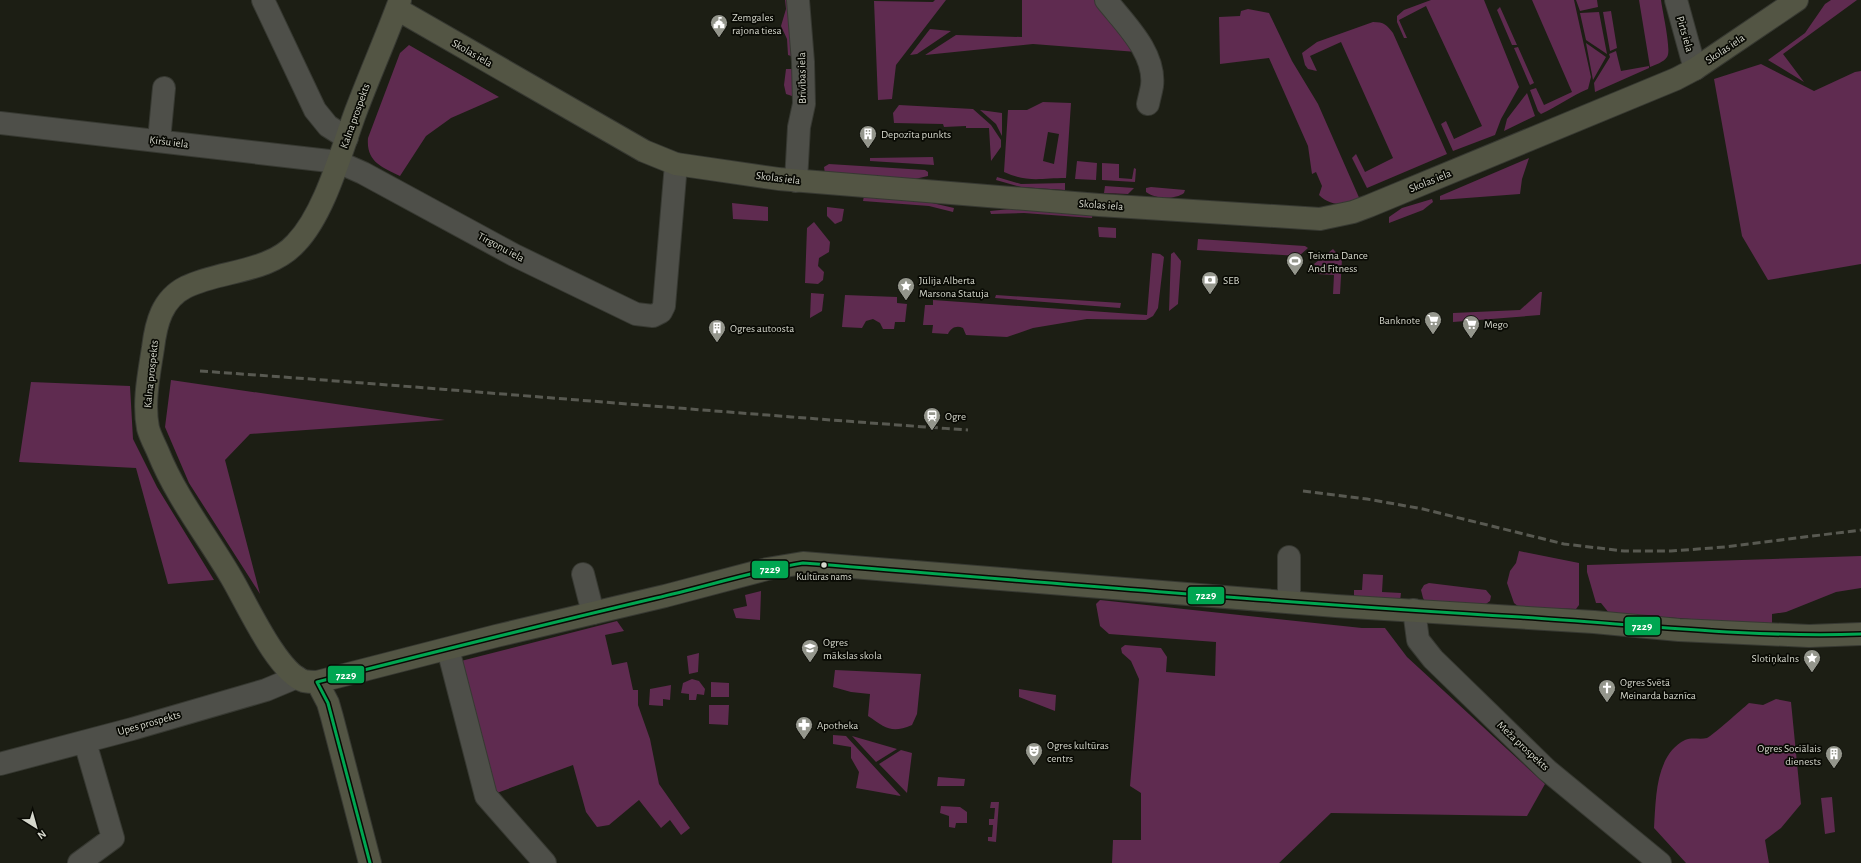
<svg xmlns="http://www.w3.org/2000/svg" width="1861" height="863" font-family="'Alegreya Sans',sans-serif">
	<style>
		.green { fill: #5f2b50; fill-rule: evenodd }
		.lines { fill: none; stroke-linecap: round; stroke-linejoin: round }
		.minor-casing { stroke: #373932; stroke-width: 24 }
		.major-casing { stroke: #373932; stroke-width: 24 }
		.minor { stroke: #4e4f49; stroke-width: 22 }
		.major { stroke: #535544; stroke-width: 22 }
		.rail { stroke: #585951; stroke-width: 3; stroke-dasharray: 8 4; stroke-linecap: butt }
		.bus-1-casing { stroke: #090a04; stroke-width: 6 }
		.bus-1 { stroke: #00a651; stroke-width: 3 }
		.bus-dot { fill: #d5d7cc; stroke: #090a04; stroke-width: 1.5 }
		.labels { text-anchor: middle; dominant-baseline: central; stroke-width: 3.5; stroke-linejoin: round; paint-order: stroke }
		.bus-label { font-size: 10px; fill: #d5d7cc; stroke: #090a04 }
		.poi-label { font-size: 11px; fill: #d5d7cc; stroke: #090a04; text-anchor: start }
		.street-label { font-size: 11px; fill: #d5d7cc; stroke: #090a04 }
		.line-badge { stroke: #090a04; stroke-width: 1.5 }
		.badge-label { font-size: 11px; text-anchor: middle; font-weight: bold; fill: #fff }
	</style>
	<rect width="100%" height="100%" fill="#1c1e14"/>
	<path class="green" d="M785,0H789L791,56L788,55L787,39L781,26L786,9Z
		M935,0H946L896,65L892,99L878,100L874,1L933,2Z
		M1022,0H1098L1137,52L1033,44L925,55L956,35L1022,37Z
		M1431,0H1484L1519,87L1501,119L1495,135L1453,151L1441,124L1446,121L1454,139L1482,126L1426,6L1399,20L1407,38H1404L1397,22V16L1404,10Z
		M1532,0H1574L1591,77L1588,89C1571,96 1558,106 1541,114L1538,111L1530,90L1536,88L1544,105L1572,92Z
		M1576,0H1597L1598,7L1580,11Z
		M1639,0H1661C1662,9 1672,52 1667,57C1664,62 1655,65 1650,67Z
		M1831,0H1857L1783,54L1804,82L1768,60L1805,33L1825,4Z
		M1500,7L1517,45H1512L1497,10Z
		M1248,9L1269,13L1292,61L1318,104L1361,202C1346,205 1331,207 1319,195L1322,186L1316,172L1312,174L1308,146L1269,58L1220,64L1219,17L1240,16L1241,11Z
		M1611,11L1617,48L1610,51L1603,12Z
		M1599,12L1607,54L1586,40L1580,13Z
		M1373,22C1384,22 1387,25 1393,33L1447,154L1367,188L1352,158L1356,154L1365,172L1393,158L1341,42L1310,56L1317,71L1308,69L1305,65L1302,53L1317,42Z
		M930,29L951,31L917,54L910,55Z
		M1586,43L1606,57L1593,80Z
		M409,45L499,97L451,118L426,136L400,176C382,167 366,162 368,138L400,53Z
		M1518,47L1534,83L1530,85L1514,48Z
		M1616,51L1621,71L1649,66V68L1595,92L1594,83L1610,57L1609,54Z
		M1761,64L1814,91L1855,72L1861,71V264L1768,280L1742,236L1714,79Z
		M786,69H793L792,96L786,94L784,85Z
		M1527,93L1535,116L1504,131L1507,119Z
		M1043,102L1071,103L1066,178C1041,178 1028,183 1004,172L1008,110H1027ZM1048,132L1059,134L1054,164L1043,161Z
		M899,105L973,109L991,125L1001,140V147L991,161L989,128H966V126L944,127L943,124L894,123L893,113Z
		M980,110L1002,113V136L996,124Z
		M933,157L934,165L870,161V158Z
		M1529,158L1522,179L1520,194L1440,200V196Z
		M1077,161L1097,163L1096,180L1075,179Z
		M1102,163L1119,164V178L1132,179L1134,168L1136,169L1135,182L1102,180Z
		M829,164L925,170L928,172V176L915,179L825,174L824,167Z
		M997,177L1021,184L1065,183V190L1021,187L996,180Z
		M1105,186L1134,188L1128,194L1104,193Z
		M1151,187L1185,190L1184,193C1175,200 1155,199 1146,192V188Z
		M864,196L919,200L954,208L953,212L929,206L863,201Z
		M1432,199L1433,202L1423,210L1389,223V217L1402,208Z
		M732,203L768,207V221L733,219Z
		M827,207L844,209L842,221L835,224L827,216Z
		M1021,208L1093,210L1092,218L1024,213L991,214L990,211Z
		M814,222L830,242L829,252L819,258L818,266L824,272L823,280L818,284L805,283L807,228Z
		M1098,227L1116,228V238L1099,237Z
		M1198,239L1305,246L1308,248L1299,256L1197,250Z
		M1333,249L1342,259L1340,294H1333L1334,275L1317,274V268L1314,264Z
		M1174,252L1181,261L1178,304L1169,311L1171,254Z
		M1152,253L1160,254L1164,257L1158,308L1153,316L1146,320L1087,319L1033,328L1007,337L966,335L963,328C956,325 951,328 948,334L932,333L933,325H923L925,305H933V300L1147,315Z
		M1540,292H1542L1540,315L1453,322V313L1520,310Z
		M811,293L824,294L822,311L810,318Z
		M845,295L897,297V303L907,304L905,322H895L894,329H883L880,323L873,319L866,321L862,328L842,327Z
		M996,295L1121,303L1120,308L995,298Z
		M171,380L445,420L250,434L225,460L260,594L189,483L165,427Z
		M31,382L130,386L133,439L157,487L214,580L168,584L136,468L19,462Z
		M1519,551L1579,563V605L1576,609L1519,607L1514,603L1507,583L1510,571L1516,563Z
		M1861,556V588L1836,592L1786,612L1772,614V625L1609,613L1601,603H1596L1587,572V565Z
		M1363,574L1383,575L1382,592L1401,593L1400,601L1354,598V590H1362Z
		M1429,583L1486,590L1491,596L1490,601L1483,606L1426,603L1423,598L1421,590L1424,585Z
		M761,591L760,620L736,618L733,609L747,606L745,595Z
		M1100,600L1362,628H1385L1407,657L1545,784L1527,816L1331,813L1279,863H1112L1113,840H1141V793L1130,786L1139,679L1131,661L1122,653L1121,648L1125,645L1161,648L1167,657L1166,672L1215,676L1216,642L1109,634L1100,626L1096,604Z
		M617,621L624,631L605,635L612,665L627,662L633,690H638V705L650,739L659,784L690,828L681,835L670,820L661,828L639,800L609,825L597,827L586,812L573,765L494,794L457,662Z
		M699,653L698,672L689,674L687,656Z
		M835,670L921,674L917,714L912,725C891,734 886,728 868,716L870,694L851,692L833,687Z
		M692,679L699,681L705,689L704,695L697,694L696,700H689V694L681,693L683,683Z
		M711,682L729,683V697H711Z
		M671,685L670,700L663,699V706L649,705L650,689Z
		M1019,689L1056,695L1055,711L1019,697Z
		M1776,699L1791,702L1801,804L1781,828L1765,840L1769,863H1686L1654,828C1656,799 1655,755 1685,740C1692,737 1700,740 1707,738C1713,735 1741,710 1749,703L1763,705Z
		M709,705H729L728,725L709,724Z
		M833,735L846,736L901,796L856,788L859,772L851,758V747L833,744Z
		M852,736L897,749L876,762Z
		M901,750L912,753L907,793L879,764Z
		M938,777L965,779L964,786H937Z
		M1832,797L1835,832L1825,834L1821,798Z
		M991,802H999L996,842L988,841V837H992L993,825H989V819H994L995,808H990Z
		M941,806L960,807L967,812V823H956L955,828L949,827V816L940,813Z"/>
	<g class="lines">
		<defs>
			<path id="minor" d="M263,0L315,110L328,126L347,138
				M1106,0C1125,24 1156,53 1152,86C1151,92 1149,99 1148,104
				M1676,0L1695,69
				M0,123L338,162L363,173L514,255L636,314L653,316L661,312L664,306L676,164
				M159,140L164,88
				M796,181L799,127L804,104L803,62L798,0
				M583,574L593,613
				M1289,602V557
				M1414,610L1418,640L1433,659L1547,770L1660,863
				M448,649L486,796L545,863
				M0,764L132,729L266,690L297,677
				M79,863L113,838L85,742"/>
			<path id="major" d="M400,0C386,38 370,74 356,111C341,151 325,213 296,243C269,273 221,270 186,287C162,299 156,323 153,348C149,374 143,402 148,428C150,436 155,445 158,452C176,497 207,536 231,577C246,602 277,672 304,681C308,682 313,682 317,682L496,636L665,596L767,569L803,563L1336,606L1594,622L1679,630L1809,636L1861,634
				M397,9L644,151L676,164L779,179L1099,205L1320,219L1353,212L1369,206L1676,79L1695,69L1797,0
				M317,682L328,703L332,717L370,863"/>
		</defs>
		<use href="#minor" class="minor-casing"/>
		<use href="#major" class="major-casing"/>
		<use href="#minor" class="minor"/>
		<use href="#major" class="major"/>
		<path class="rail" d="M200,371C456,389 712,412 968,430
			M1303,491L1367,499L1423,509L1564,544L1624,551H1671L1725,547L1861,530"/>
		<defs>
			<path id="bus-1" d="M370,863L328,703L317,682C430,653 542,625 656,598C705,587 753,571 803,563C1042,582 1281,603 1521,617C1634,624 1747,638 1861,634"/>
		</defs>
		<use href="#bus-1" class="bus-1-casing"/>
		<use href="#bus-1" class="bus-1"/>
	</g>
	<defs>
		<symbol id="civic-pin" viewBox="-11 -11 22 30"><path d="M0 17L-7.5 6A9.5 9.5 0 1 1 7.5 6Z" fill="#94968c" stroke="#090a04"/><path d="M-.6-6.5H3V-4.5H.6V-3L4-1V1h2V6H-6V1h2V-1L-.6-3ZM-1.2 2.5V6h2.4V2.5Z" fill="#fff"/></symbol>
		<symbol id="building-pin" viewBox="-11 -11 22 30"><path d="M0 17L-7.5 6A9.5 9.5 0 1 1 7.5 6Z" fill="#94968c" stroke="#090a04"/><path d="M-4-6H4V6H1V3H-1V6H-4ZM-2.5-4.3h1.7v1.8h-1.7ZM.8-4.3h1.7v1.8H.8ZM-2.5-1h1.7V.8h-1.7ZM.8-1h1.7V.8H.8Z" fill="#fff"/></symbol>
		<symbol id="stadium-pin" viewBox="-11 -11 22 30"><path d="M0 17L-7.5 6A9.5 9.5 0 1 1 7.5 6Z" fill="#94968c" stroke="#090a04"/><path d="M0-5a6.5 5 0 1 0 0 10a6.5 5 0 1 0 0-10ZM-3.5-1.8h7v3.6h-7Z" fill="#fff"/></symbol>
		<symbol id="bank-pin" viewBox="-11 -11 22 30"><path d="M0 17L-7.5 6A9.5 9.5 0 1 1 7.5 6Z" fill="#94968c" stroke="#090a04"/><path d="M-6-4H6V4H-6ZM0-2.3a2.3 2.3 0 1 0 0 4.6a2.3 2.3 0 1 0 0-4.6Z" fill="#fff"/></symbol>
		<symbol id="sight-pin" viewBox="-11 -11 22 30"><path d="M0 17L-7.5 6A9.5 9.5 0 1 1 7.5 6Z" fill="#94968c" stroke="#090a04"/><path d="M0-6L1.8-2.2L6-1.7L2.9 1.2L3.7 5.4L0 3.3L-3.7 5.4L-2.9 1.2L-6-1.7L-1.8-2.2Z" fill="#fff"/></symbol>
		<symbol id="supermarket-pin" viewBox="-11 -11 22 30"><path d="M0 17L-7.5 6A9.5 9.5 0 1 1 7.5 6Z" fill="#94968c" stroke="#090a04"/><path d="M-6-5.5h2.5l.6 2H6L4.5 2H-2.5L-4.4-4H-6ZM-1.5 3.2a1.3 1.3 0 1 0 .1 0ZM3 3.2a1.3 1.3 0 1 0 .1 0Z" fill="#fff"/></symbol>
		<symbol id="station-pin" viewBox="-11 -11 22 30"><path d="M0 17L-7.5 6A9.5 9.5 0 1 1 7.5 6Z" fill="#94968c" stroke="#090a04"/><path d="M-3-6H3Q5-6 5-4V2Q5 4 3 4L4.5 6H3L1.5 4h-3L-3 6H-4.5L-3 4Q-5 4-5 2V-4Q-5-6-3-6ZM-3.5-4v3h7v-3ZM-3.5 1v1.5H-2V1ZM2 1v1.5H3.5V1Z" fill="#fff"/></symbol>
		<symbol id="school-pin" viewBox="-11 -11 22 30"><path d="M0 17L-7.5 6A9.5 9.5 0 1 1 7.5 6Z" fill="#94968c" stroke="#090a04"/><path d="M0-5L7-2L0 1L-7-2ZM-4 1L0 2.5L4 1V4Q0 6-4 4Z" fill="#fff"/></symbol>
		<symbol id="church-pin" viewBox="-11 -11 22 30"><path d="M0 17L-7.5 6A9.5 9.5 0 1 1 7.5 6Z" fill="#94968c" stroke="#090a04"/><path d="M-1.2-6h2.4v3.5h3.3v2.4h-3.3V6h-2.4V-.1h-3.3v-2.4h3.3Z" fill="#fff"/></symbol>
		<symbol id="pharmacy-pin" viewBox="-11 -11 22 30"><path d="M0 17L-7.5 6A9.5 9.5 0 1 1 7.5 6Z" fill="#94968c" stroke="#090a04"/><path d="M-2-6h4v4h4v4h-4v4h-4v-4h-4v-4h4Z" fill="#fff"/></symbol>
		<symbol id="theatre-pin" viewBox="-11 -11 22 30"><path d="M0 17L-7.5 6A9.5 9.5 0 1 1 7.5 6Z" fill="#94968c" stroke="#090a04"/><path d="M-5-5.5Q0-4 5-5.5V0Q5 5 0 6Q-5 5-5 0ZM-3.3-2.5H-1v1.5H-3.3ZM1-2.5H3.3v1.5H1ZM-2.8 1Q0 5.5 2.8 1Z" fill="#fff"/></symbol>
	</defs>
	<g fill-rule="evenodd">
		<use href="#civic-pin" x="709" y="13" width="20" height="27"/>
		<use href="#building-pin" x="858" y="124" width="20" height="27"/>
		<use href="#stadium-pin" x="1285" y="251" width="20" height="27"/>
		<use href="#bank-pin" x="1200" y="270" width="20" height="27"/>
		<use href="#sight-pin" x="896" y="276" width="20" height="27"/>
		<use href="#supermarket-pin" x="1423" y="310" width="20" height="27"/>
		<use href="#supermarket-pin" x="1461" y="314" width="20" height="27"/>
		<use href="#building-pin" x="707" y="318" width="20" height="27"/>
		<use href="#station-pin" x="922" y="406" width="20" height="27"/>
		<use href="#school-pin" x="800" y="638" width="20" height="27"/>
		<use href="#sight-pin" x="1802" y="648" width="20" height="27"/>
		<use href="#church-pin" x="1597" y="678" width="20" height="27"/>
		<use href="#pharmacy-pin" x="794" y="715" width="20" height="27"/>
		<use href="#theatre-pin" x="1024" y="741" width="20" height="27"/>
		<use href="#building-pin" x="1824" y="744" width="20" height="27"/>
	</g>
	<circle class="bus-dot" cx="824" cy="565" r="3.5"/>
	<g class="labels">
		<g class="bus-label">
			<text x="824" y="577">Kultūras nams</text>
		</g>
		<g class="poi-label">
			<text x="732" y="17">Zemgales<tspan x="732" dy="13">rajona tiesa</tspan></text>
			<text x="881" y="134">Depozīta punkts</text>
			<text x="1308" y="255">Teixma Dance<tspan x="1308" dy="13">And Fitness</tspan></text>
			<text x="919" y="280">Jūlija Alberta<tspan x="919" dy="13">Marsona Statuja</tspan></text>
			<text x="1223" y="280">SEB</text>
			<text x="1420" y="320" text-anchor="end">Banknote</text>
			<text x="1484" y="324">Mego</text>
			<text x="730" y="328">Ogres autoosta</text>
			<text x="945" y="416">Ogre</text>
			<text x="823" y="642">Ogres<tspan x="823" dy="13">mākslas skola</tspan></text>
			<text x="1799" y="658" text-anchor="end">Slotiņkalns</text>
			<text x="1620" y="682">Ogres Svētā<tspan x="1620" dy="13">Meinarda baznīca</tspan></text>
			<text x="817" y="725">Apotheka</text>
			<text x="1047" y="745">Ogres kultūras<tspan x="1047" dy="13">centrs</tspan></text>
			<text x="1821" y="748" text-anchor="end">Ogres Sociālais<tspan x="1821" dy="13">dienests</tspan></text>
		</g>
		<g class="street-label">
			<text transform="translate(1685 34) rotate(74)">Pirts iela</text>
			<text transform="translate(1725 49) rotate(-34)">Skolas iela</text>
			<text transform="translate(472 53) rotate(30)">Skolas iela</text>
			<text transform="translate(802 78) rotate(-91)">Brīvības iela</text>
			<text transform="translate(355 116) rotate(-70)">Kalna prospekts</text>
			<text transform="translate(169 142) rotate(7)">Ķiršu iela</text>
			<text transform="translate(778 178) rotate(7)">Skolas iela</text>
			<text transform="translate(1430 181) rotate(-22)">Skolas iela</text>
			<text transform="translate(1101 205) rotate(4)">Skolas iela</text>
			<text transform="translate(501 247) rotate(28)">Tirgoņu iela</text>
			<text transform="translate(151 374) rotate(-84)">Kalna prospekts</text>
			<text transform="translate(149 723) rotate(-16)">Upes prospekts</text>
			<text transform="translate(1523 746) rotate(43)">Meža prospekts</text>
		</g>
	</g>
	<g class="line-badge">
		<rect x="751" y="560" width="38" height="19" rx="4" fill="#00a651"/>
		<rect x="1187" y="586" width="38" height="19" rx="4" fill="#00a651"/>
		<rect x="1624" y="616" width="37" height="20" rx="4" fill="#00a651"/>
		<rect x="327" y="665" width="38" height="19" rx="4" fill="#00a651"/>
	</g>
	<g class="badge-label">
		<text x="770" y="573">7229</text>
		<text x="1206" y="599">7229</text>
		<text x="1642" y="630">7229</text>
		<text x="346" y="679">7229</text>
	</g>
	<g transform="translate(36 827) rotate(143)" stroke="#090a04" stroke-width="3" paint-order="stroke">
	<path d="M0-3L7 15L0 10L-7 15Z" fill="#d5d7cc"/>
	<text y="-6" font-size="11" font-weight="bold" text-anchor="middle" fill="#d5d7cc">N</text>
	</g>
</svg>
